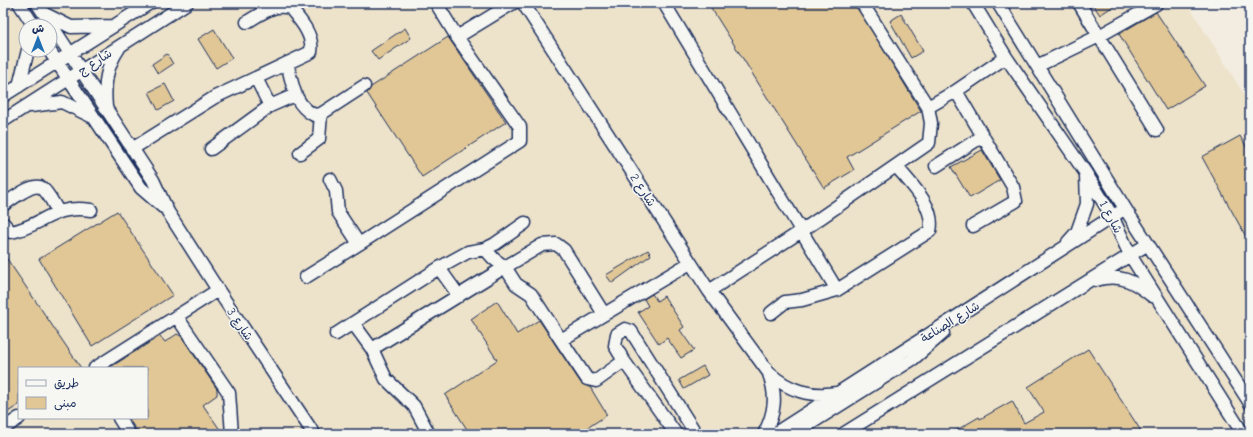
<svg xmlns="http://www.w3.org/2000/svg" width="1253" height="437" font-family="'Comic Neue','Playpen Sans Arabic',sans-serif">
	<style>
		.built { fill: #ede2ca; fill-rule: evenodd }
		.building { fill: #e1c796; stroke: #1b2f5e }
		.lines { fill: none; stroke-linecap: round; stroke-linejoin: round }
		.minor-casing { stroke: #1b2f5e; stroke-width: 15 }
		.minor { stroke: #f6f6f2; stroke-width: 12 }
		.labels { text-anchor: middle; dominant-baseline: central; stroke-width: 3; stroke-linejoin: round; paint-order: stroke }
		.street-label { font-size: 12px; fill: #1b2f5e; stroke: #f6f6f2 }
	</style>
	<rect width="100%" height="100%" fill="#f2ede0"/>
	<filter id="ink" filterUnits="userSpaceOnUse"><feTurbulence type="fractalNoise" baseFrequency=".025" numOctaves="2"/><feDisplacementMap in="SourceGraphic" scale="8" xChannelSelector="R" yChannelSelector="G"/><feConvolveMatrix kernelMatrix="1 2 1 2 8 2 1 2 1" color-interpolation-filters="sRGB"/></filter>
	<g filter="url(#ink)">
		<path class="built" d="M3,3H1187L1250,104V434H3ZM26,26H50V50H26ZM19,368H147V418H19Z"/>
		<path class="building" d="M708,3H855L921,111L847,157L854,170L824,188Z
			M1092,3H1118L1100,15Z
			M1156,12L1205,86L1166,110L1119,34Z
			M901,14L923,51L911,58L890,21Z
			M405,28L411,38L378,60L371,51Z
			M214,29L232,58L216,68L198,39Z
			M448,37L506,122L422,177L367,93L371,87Z
			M167,54L173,64L158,74L152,64Z
			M165,84L174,101L158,110L149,92Z
			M1240,136L1250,153V244L1202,157Z
			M982,150L1000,180L970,198L951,167Z
			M117,211L173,295L92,346L39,259Z
			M648,250L651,255L612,283L606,275Z
			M3,253L81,368H19V405L3,415Z
			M652,294L657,301L664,296L684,327L680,330L694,350L681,358L667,338L659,344L638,312L648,306L644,299Z
			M497,301L517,334L539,320L581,383L590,387L607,415L578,434H470L445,395L497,360L471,319Z
			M177,334L181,336L217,389V395L203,405L223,434H139L128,418H147V368H109L160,336L165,342Z
			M1088,349L1143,434H950L979,417L980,419L1012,401L1024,423L1044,412L1028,387Z
			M703,366L708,375L684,389L679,380Z"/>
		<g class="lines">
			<defs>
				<path id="minor" d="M19,3L34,26
					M37,3L153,180L168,212L218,290L314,434
					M436,3L457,37
					M523,3L709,291L769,373C789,391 810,397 837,393
					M664,3L837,290L930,231C936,207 910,183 896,166
					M862,3L928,107
					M973,3L1006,57L1085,172L1112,216L1130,255L1243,434
					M998,3L1126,210L1250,403
					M1156,4L1099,36L1157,130
					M47,15L71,27L113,26
					M49,50L141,188L163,207
					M287,63C293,84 293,104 314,115L321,114L364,86
					M1037,66L1099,36L1079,3
					M256,78L270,106
					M19,86L28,50
					M956,91L1013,187L1016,201L973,226
					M3,96L150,3
					M31,106L62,102L93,117
					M106,107C104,84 106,67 119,48
					M3,121L187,3
					M132,149L215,97L311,52C314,35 300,20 290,8C273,3 261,14 247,22
					M211,149L270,106L295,95
					M300,153L319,139L321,114
					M936,166L983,136
					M330,179L336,191L338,212L359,244L520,141V127L457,37L513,3
					M3,205C11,200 33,182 42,188C48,192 54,205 58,211
					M3,223L11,232C43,226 53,204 91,210
					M1068,242L1077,232L1087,204L1086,175
					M439,268L459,296
					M306,277L359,244
					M1096,280C1119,273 1134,281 1152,296
					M709,291L800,232L929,143L931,123L928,107L956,91L1006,57
					M771,313L785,302L802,300L837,290
					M604,314L564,250L556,244L542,245L505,267L516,284L531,294L561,340L690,263
					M177,317L229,393L232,434
					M353,323L439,268L468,252L485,249L495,244L525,223
					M336,334L353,323L372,349L505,267L494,259L485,249
					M561,340L587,379L596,381L624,361L676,434
					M372,349L386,379L414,406L429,434
					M624,361L615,346L617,334L625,329L631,331L696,434
					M95,368L218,290
					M119,418L129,434
					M3,429L19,418
					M764,434C775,413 777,396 769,374
					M774,434L1118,213
					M794,434L913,359L943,333
					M843,434L1148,244"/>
			</defs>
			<use href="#minor" class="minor-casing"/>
			<use href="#minor" class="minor"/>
		</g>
	</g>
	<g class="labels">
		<g class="street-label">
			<text transform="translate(95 62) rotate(-33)">شارع ج</text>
			<text transform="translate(643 190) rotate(57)">شارع 2</text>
			<text transform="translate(1111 217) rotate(62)">شارع 1</text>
			<text transform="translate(950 322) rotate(-32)">شارع الصناعة</text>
			<text transform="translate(240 324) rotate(56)">شارع 3</text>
		</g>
	</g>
	<rect width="1253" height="437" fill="none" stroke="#f6f6f2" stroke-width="16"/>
	<rect x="8" y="8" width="1237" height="421" fill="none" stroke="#1b2f5e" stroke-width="1.5" filter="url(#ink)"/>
	<rect x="18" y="367" width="130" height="52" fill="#f6f6f2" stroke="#9ea6b7"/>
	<rect x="26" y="380" width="20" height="6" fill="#f6f6f2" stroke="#9ea6b7"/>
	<text x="54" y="387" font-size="12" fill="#1b2f5e">طريق</text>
	<rect x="26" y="397" width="20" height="12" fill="#e1c796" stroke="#9ea6b7"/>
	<text x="54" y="407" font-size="12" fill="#1b2f5e">مبنى</text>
	<g transform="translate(38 38)"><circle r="19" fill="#f6f6f2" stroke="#9ea6b7"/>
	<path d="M0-3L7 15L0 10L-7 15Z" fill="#1f6fb2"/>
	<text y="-6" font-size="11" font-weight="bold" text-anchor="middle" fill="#1b2f5e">ش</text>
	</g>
</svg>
